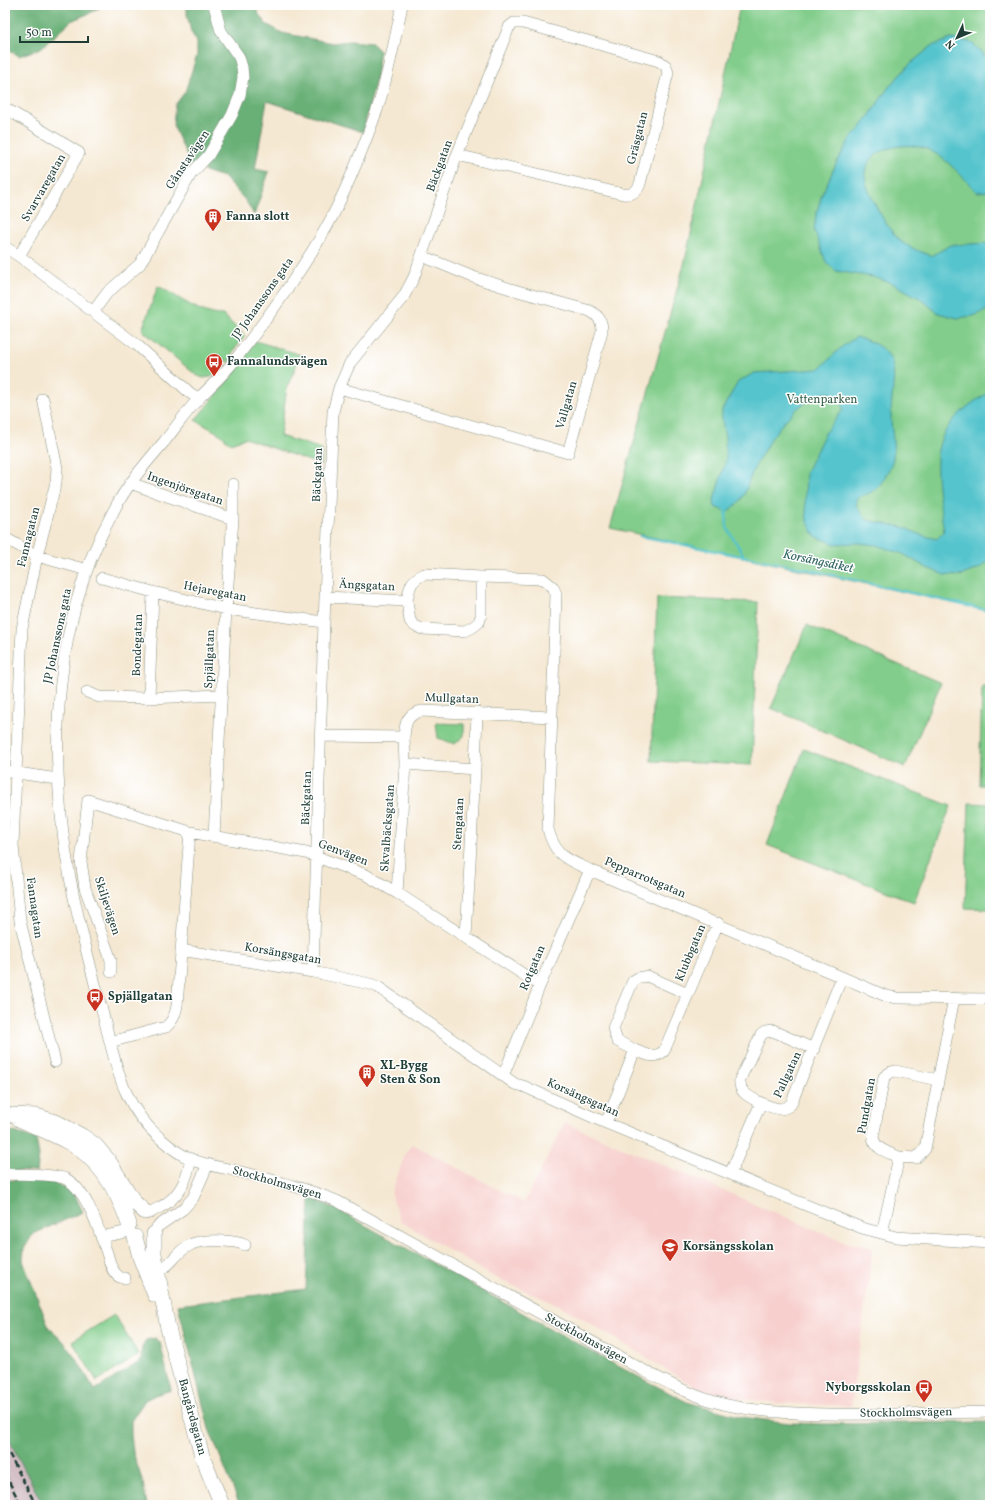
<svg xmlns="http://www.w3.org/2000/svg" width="995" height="1510" font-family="Vollkorn,serif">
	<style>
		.built { fill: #f7d0ce }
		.industrial { fill: #d2bec4 }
		.green { fill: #82cd8b; stroke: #508560 }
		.forest { fill: #69b077; stroke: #447656 }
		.water { fill: #57c4cd; stroke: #3b8080 }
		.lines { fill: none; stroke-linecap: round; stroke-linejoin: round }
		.stream { stroke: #57c4cd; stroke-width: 2.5 }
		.minor-casing { stroke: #8a9283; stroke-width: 12 }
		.major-casing { stroke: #8a9283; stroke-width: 16 }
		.minor { stroke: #fff; stroke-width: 11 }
		.major { stroke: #fff; stroke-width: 15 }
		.rail { stroke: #1f3d34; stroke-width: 2.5; stroke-dasharray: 6 3; stroke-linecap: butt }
		.labels { text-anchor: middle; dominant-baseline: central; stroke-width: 3; stroke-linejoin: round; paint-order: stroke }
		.street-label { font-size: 12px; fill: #1f3d34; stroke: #fff }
		.poi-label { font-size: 12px; font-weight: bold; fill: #1f3d34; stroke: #fff; text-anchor: start }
		.park-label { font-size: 12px; fill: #38614a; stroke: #fff }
		.water-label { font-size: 13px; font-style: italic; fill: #306662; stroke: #fff }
	</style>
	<rect width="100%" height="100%" fill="#fff"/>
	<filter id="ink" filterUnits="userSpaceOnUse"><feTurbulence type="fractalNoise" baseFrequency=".025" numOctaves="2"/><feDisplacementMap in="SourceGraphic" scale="8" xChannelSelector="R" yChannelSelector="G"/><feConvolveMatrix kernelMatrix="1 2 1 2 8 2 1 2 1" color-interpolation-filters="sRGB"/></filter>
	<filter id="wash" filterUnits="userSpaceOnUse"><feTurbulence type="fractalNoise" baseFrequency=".012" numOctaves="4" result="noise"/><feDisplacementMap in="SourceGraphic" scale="16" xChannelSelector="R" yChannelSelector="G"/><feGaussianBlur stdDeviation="0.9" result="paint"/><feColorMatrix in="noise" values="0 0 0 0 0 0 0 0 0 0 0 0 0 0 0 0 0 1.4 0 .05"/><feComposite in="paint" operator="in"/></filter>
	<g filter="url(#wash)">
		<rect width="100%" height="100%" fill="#f5e8d2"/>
		<path class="built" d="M565,1123L844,1242L873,1248L851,1406L777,1403L731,1397L692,1385L563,1307L494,1277L400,1221L391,1194L406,1152L412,1144L524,1203Z"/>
		<path class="industrial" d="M5,1432L39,1496L43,1505H5Z"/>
		<path class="green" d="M740,5H990V611L610,528L685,261Z
			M158,286C179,297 200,315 223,315L245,336L232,353L230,363L226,360L211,377L203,378L196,375L142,330Z
			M256,341L301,355L287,387L280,436L322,449L321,465L245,438L230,443L220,434L195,420L237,370L234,367Z
			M657,598L758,602L752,765L651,761Z
			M807,625L941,683L905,767L771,708Z
			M982,686H990V785H979Z
			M436,723L464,724V736L455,744L438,738Z
			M804,749L951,806L914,902L767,845Z
			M969,803L990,804V909L965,908Z
			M114,1315L139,1355L97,1381L72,1341Z"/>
		<path class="forest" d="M5,5H104L90,13L71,21L41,48L19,56L5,47Z
			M187,5H258V13L266,24L282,33L333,43L350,41L372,43L380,51L375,83L363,132L267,101L255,169L269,172L254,215L246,201L224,177L210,173L191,165L173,125L175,105L185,92L197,55V42L191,32L187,14Z
			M5,1129L36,1139L39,1155L37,1172L5,1171Z
			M5,1180C26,1181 60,1177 74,1195C78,1200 80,1207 83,1212L33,1234L24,1249L23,1261L49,1328C70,1343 81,1368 95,1390L141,1361L142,1347L146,1340L155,1338L160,1342L171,1390L155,1395L145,1400L131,1421V1434L133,1452L143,1483L147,1505H43L5,1432Z
			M310,1197L336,1209L612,1363L687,1402L742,1417L789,1423L825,1424L990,1422V1505H240L209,1429L178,1305L306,1289Z"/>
		<path class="water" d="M951,39L971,42L983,53L990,66V191L977,192C963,178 949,160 931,151C919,145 904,144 890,148C879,152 867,159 865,172C863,189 887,227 898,239C905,246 922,252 931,256L951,245L990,243V309L973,316L957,318L938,313L921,299L894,284L873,277L836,271L826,262L814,230L816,215L822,194L837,162L850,139L861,128L888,88L911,63L932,46Z
			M856,337C908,351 891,376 891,417C891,428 896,452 892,462C888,472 881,487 872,492C865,496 862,494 856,500L857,507L867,520L903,527L921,535L937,539L944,532C941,510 933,466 939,446C946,421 968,404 990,392V560L980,568L960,576L945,575L927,568L903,554L876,545L858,543L835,544L815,536L807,521L805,502L806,472L826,431L843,410L841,399L829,392C793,401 769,438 754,469C744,490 748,498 727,512L715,507L714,500L726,460L725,438L722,420V410L738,382L754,373L819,369L843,346Z"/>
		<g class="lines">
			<path class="stream" d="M726,510C727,516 726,522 727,527C731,537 739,546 744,556
				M640,536L801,568L990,611"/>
		</g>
	</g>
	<g filter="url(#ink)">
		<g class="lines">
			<defs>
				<path id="minor" d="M402,5C395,40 388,76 377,110C364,146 349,183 332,217C306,266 269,316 235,360C224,374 212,385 200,397C187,411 176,427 164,442C145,464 126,486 113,512C45,636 47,786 79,920C87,953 95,985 104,1018C116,1065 122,1106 161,1139C170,1147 180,1155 191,1159C204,1165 219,1167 233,1170C268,1179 303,1187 337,1201L643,1370C666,1382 687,1393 712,1401C749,1412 788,1413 826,1414C881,1415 935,1413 990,1412
					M5,108L79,153L19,256
					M5,247L19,256L137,345L190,393L199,399
					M93,312L107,293L140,264L191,174L208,156L232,115L240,95L243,77L242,67L239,57L221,31L214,5
					M339,388L568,453L602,331C602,321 599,316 590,311L514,290L473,277L422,256
					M43,399L57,468L56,482L37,556L22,629L13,845L20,921L55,1062
					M130,483L233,519
					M5,538L37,556L87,570
					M481,577L543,579L553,587L556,594L548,829C555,856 566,859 590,870L886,996L897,998L990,999
					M102,578L153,592L226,609L324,622
					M326,597L407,601C410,586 410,581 424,574L481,577V616L479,622L473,627L465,631L422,629L415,626L410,621L407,601
					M87,692L99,697L149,698L222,695
					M149,698L153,592
					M322,736L404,737C405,723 407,714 422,711L552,717
					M405,764L475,769
					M5,771L57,779
					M214,836L226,609L233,519V484
					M397,893L405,764L404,737
					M466,937L475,769L477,712
					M181,950L313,972L370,984L378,987L515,1084L523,1086L606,1123L862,1228L896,1237L990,1243
					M111,972V960L85,888L81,861L88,800L190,832L306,853L366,875L397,893L540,985
					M313,972L324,622L333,412L339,388L350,363L404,296L414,277L457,155L509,27L514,23H523L659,61L666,66L668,73L640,184C637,192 632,195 623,194L457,155
					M110,1042L166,1027C173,1021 175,1015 177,1006L190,832
					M635,1050C645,1054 654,1060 664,1051L718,923
					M503,1076L540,985L590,870
					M761,1103C772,1107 782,1113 791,1104L842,977
					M606,1123L635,1050L617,1041L613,1028L633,981L638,978L647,976L688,994
					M899,1157L916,1158L925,1149L954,998
					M5,1174C21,1175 53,1173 66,1179C88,1191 99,1231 107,1253C109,1260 111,1270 117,1275C119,1278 122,1278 125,1278
					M730,1174L761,1103C750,1097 738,1093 740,1079L761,1035L765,1032L773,1031L814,1049
					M150,1213C155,1209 162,1207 167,1203C182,1192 187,1177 191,1159
					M157,1227L183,1209L193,1198L208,1164
					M882,1233L899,1157C888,1152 876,1150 873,1138L884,1077L891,1072L895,1071L938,1080
					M101,1237L130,1231
					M157,1271C168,1267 172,1260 179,1253C182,1250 188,1246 192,1244C203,1239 235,1240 245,1245"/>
				<path id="major" d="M11,1115L37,1116L58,1123L82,1136L95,1145L108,1160L134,1202L145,1212
					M19,1119C36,1127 53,1134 70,1143C101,1160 118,1192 129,1224
					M154,1234V1254L168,1328L202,1456L222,1505
					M135,1237L140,1257L155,1295"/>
			</defs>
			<use href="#minor" class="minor-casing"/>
			<use href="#major" class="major-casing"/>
			<use href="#minor" class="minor"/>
			<use href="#major" class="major"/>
			<path class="rail" d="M5,1446L36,1505
				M5,1474L21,1505"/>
		</g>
	</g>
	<defs>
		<symbol id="building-pin" viewBox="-11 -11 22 30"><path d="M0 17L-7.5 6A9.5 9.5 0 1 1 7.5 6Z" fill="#c8321e" stroke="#fff"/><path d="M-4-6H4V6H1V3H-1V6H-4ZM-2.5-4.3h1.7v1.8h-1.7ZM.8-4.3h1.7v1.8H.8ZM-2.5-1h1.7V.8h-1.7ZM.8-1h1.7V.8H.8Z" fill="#fff"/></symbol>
		<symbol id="bus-pin" viewBox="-11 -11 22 30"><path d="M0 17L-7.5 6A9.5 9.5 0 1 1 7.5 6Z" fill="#c8321e" stroke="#fff"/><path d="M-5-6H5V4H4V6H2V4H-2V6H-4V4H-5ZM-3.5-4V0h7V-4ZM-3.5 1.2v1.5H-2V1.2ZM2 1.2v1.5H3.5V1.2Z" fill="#fff"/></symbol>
		<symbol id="school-pin" viewBox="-11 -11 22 30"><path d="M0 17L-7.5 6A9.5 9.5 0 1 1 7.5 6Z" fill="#c8321e" stroke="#fff"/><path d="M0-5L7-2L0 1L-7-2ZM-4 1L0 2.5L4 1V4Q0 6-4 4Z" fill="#fff"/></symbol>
	</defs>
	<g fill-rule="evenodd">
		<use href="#building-pin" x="203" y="207" width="20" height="27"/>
		<use href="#bus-pin" x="204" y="352" width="20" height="27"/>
		<use href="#bus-pin" x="85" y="987" width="20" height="27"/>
		<use href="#building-pin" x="357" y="1063" width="20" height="27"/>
		<use href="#school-pin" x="660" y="1237" width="20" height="27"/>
		<use href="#bus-pin" x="914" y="1378" width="20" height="27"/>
	</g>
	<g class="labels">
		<g class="street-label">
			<text transform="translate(638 138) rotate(-76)">Gräsgatan</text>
			<text transform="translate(188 160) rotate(-56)">Gånstavägen</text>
			<text transform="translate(440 166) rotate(-70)">Bäckgatan</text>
			<text transform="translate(44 188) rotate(-60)">Svarvaregatan</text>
			<text transform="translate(263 299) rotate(-55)">JP Johanssons gata</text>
			<text transform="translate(567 405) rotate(-74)">Vallgatan</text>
			<text transform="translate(318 475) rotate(-88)">Bäckgatan</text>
			<text transform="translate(185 489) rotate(19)">Ingenjörsgatan</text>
			<text transform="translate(29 537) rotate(-76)">Fannagatan</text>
			<text transform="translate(367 586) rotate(3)">Ängsgatan</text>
			<text transform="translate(215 592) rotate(11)">Hejaregatan</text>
			<text transform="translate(58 636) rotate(-78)">JP Johanssons gata</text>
			<text transform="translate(138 645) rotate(-88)">Bondegatan</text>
			<text transform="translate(210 659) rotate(-88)">Spjällgatan</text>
			<text transform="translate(452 699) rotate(2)">Mullgatan</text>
			<text transform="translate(307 798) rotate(-88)">Bäckgatan</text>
			<text transform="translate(459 824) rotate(-87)">Stengatan</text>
			<text transform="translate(388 828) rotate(-86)">Skvalbäcksgatan</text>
			<text transform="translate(343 853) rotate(21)">Genvägen</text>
			<text transform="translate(645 878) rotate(23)">Pepparrotsgatan</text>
			<text transform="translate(107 906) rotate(72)">Skiljevägen</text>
			<text transform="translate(34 908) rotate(82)">Fannagatan</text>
			<text transform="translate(691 953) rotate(-67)">Klubbgatan</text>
			<text transform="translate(283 954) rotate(10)">Korsängsgatan</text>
			<text transform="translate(533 968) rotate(-67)">Rotgatan</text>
			<text transform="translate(788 1075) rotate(-65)">Pallgatan</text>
			<text transform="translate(583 1098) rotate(24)">Korsängsgatan</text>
			<text transform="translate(867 1106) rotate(-80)">Pundgatan</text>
			<text transform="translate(277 1183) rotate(16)">Stockholmsvägen</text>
			<text transform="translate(586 1339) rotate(29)">Stockholmsvägen</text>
			<text transform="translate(906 1413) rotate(-1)">Stockholmsvägen</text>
			<text transform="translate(192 1417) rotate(75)">Bangårdsgatan</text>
		</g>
		<g class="poi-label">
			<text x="226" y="217">Fanna slott</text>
			<text x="227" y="362">Fannalundsvägen</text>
			<text x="108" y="997">Spjällgatan</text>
			<text x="380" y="1066">XL-Bygg<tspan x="380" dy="14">Sten &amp; Son</tspan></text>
			<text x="683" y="1247">Korsängsskolan</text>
			<text x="911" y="1388" text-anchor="end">Nyborgsskolan</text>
		</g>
		<g class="park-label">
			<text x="822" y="400">Vattenparken</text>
		</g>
		<g class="water-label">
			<text transform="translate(818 562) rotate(12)">Korsängsdiket</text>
		</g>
	</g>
	<rect width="995" height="1510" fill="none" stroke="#fff" stroke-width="20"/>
	<g transform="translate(957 38) rotate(226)" stroke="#ffffff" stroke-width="3" paint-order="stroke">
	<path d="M0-3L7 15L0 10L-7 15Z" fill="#1f3d34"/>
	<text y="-6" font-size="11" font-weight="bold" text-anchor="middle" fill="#1f3d34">N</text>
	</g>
	<path d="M20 36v6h68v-6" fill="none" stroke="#1f3d34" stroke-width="2"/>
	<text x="26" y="36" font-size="12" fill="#1f3d34" stroke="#ffffff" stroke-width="3" paint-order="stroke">50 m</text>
</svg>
